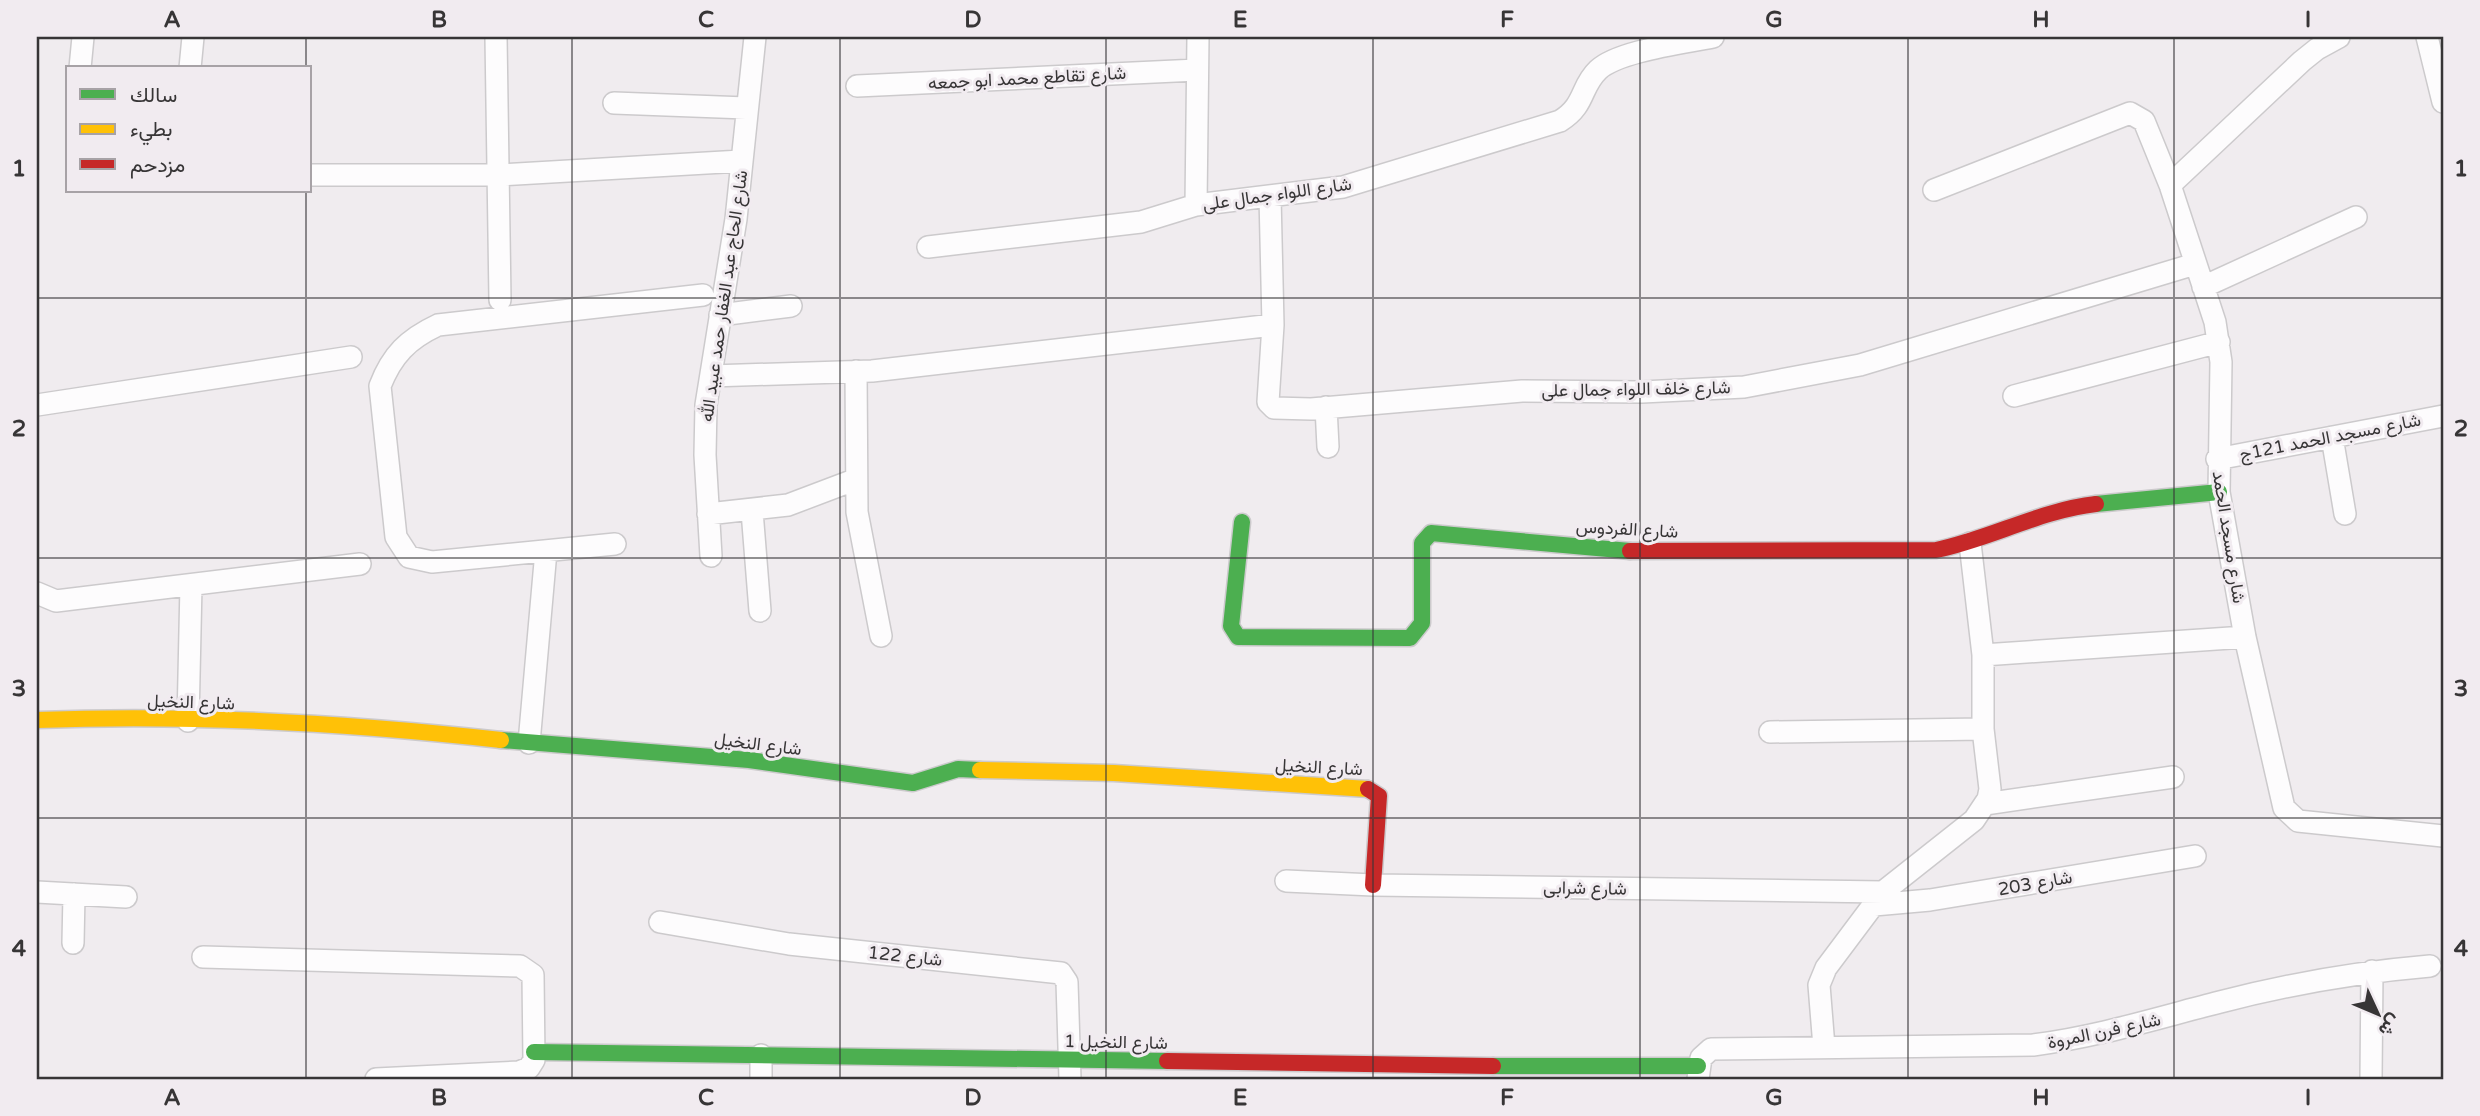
<svg xmlns="http://www.w3.org/2000/svg" width="2480" height="1116" font-family="'Varela Round',Vazirmatn,sans-serif">
	<style>
		.lines { fill: none; stroke-linecap: round; stroke-linejoin: round }
		.street-casing { stroke: #cccacc; stroke-width: 24 }
		.fast-casing { stroke: #cccacc; stroke-width: 19 }
		.slow-casing { stroke: #cccacc; stroke-width: 19 }
		.jam-casing { stroke: #cccacc; stroke-width: 19 }
		.street { stroke: #fdfcfd; stroke-width: 21 }
		.fast { stroke: #4caf50; stroke-width: 16 }
		.slow { stroke: #ffc107; stroke-width: 16 }
		.jam { stroke: #c62828; stroke-width: 16 }
		.grid { fill: none; stroke: #373536; stroke-width: 2; stroke-opacity: 0.55 }
		.labels { text-anchor: middle; dominant-baseline: central; stroke-width: 6; stroke-linejoin: round; paint-order: stroke }
		.street-label { font-size: 18px; fill: #373536; stroke: #f1ebf0 }
		.neatline { fill: none; stroke: #373536; stroke-width: 2.5 }
		.grid-label { font-size: 23px; text-anchor: middle; font-weight: bold; fill: #373536 }
	</style>
	<rect width="100%" height="100%" fill="#f0ecef"/>
	<g class="lines">
		<defs>
			<path id="street" d="M496,37L500,300
				M2427,37L2443,102
				M80,68L83,37
				M190,68L193,37
				M857,86L1197,70
				M614,103L746,108
				M310,175H500L741,161
				M2170,185L2302,61L2317,49L2339,37
				M1934,190L2130,113L2144,121L2170,185L2215,322L2221,362L2219,492L2245,637L2284,808L2298,821L2443,836
				M1270,196L1273,325L1268,402L1274,408L1311,409L1522,391L1642,392L1744,387L1860,365L2195,264
				M1196,205L1198,37
				M928,247L1141,222L1196,205L1343,187L1560,121C1586,105 1580,87 1598,70C1618,51 1684,43 1713,37
				M2203,287L2356,217
				M720,315L791,306
				M856,371L857,512L881,636
				M711,376L872,371L1273,325
				M2014,396L2219,342
				M37,405L351,357
				M1326,407L1328,447
				M2332,437L2345,514
				M2217,459L2443,416
				M752,511L760,611
				M708,514L788,505L854,480
				M615,544L432,562L409,557L396,537L380,386C392,355 408,339 438,325L703,295
				M711,556L705,455L706,405L736,219L755,37
				M37,593L56,601L360,564
				M1983,655L2245,637
				M188,721L191,585
				M1770,732L1983,729
				M529,743L546,551
				M1985,804L2173,777
				M1286,881L1373,885L1883,892
				M37,892L126,897
				M1874,905L1930,900L2195,856
				M660,922L789,944L1061,973L1067,982L1070,1079
				M73,943L74,894
				M203,957L520,966L533,975L534,1060L529,1068L519,1072L376,1079
				M1824,1047L1819,985L1826,968L1883,892L1974,820L1988,799L1990,789L1983,729V655L1970,543
				M761,1079V1055
				M1698,1079L1701,1058L1711,1049L2033,1045C2097,1037 2157,1018 2220,1002C2289,984 2359,972 2430,966
				M2371,1079L2372,971"/>
			<path id="fast" d="M2096,504L2219,492
				M1242,522L1231,626L1238,637L1410,638L1422,623V543L1431,533L1630,551
				M501,740L749,760L913,783L958,769L980,770
				M534,1052L1167,1061
				M1493,1066H1698"/>
			<path id="slow" d="M37,720C191,714 348,723 501,740
				M980,770L1114,773L1368,789"/>
			<path id="jam" d="M1630,551L1936,550C1990,539 2041,510 2096,504
				M1368,789L1379,796L1373,885
				M1167,1061L1493,1066"/>
		</defs>
		<use href="#street" class="street-casing"/>
		<use href="#fast" class="fast-casing"/>
		<use href="#slow" class="slow-casing"/>
		<use href="#jam" class="jam-casing"/>
		<use href="#street" class="street"/>
		<use href="#fast" class="fast"/>
		<use href="#slow" class="slow"/>
		<use href="#jam" class="jam"/>
	</g>
	<path class="grid" d="M306,37V68M572,37V1079M840,37V1079M1106,37V1079M1373,37V1079M1640,37V1079M1908,37V1079M2174,37V1079M306,191V1079M37,298H2443M37,558H2443M37,818H2443"/>
	<g class="labels">
		<g class="street-label">
			<text transform="translate(1027 78) rotate(-3)">شارع تقاطع محمد ابو جمعه</text>
			<text transform="translate(1277 194) rotate(-8)">شارع اللواء جمال على</text>
			<text transform="translate(724 296) rotate(-82)">شارع الحاج عبد الغفار حمد عبيد الله</text>
			<text transform="translate(1636 389) rotate(-1)">شارع خلف اللواء جمال على</text>
			<text transform="translate(2330 437) rotate(-11)">شارع مسجد الحمد 121ج</text>
			<text transform="translate(1627 529) rotate(3)">شارع الفردوس</text>
			<text transform="translate(2229 537) rotate(81)">شارع مسجد الحمد</text>
			<text transform="translate(191 702) rotate(2)">شارع النخيل</text>
			<text transform="translate(758 744) rotate(7)">شارع النخيل</text>
			<text transform="translate(1319 767) rotate(3)">شارع النخيل</text>
			<text transform="translate(2035 883) rotate(-10)">شارع 203</text>
			<text transform="translate(1585 888) rotate(1)">شارع شرابى</text>
			<text transform="translate(905 956) rotate(6)">شارع 122</text>
			<text transform="translate(2104 1031) rotate(-12)">شارع فرن المروة</text>
			<text transform="translate(1116 1042) rotate(1)">شارع النخيل 1</text>
		</g>
	</g>
	<rect width="2480" height="1116" fill="none" stroke="#f1ebf0" stroke-width="77"/>
	<rect x="66" y="66" width="245" height="126" fill="#f1ebf0" stroke="#a7a2a6" stroke-width="2"/>
	<rect x="80" y="89" width="35" height="10" fill="#4caf50" stroke="#a7a2a6" stroke-width="2"/>
	<text x="130" y="102" font-size="21" fill="#373536">سالك</text>
	<rect x="80" y="124" width="35" height="10" fill="#ffc107" stroke="#a7a2a6" stroke-width="2"/>
	<text x="130" y="136" font-size="21" fill="#373536">بطيء</text>
	<rect x="80" y="159" width="35" height="10" fill="#c62828" stroke="#a7a2a6" stroke-width="2"/>
	<text x="130" y="172" font-size="21" fill="#373536">مزدحم</text>
	<g transform="translate(2378 1014) rotate(134)" stroke="#f1ebf0" stroke-width="5" paint-order="stroke">
	<path d="M0-5L12 26L0 18L-12 26Z" fill="#373536"/>
	<text y="-10" font-size="19" font-weight="bold" text-anchor="middle" fill="#373536">ش</text>
	</g>
	<rect x="38" y="38" width="2404" height="1040" class="neatline"/>
	<g class="grid-label">
		<text x="172" y="27">A</text>
		<text x="439" y="27">B</text>
		<text x="706" y="27">C</text>
		<text x="973" y="27">D</text>
		<text x="1240" y="27">E</text>
		<text x="1507" y="27">F</text>
		<text x="1774" y="27">G</text>
		<text x="2041" y="27">H</text>
		<text x="2308" y="27">I</text>
		<text x="19" y="176">1</text>
		<text x="2461" y="176">1</text>
		<text x="19" y="436">2</text>
		<text x="2461" y="436">2</text>
		<text x="19" y="696">3</text>
		<text x="2461" y="696">3</text>
		<text x="19" y="956">4</text>
		<text x="2461" y="956">4</text>
		<text x="172" y="1105">A</text>
		<text x="439" y="1105">B</text>
		<text x="706" y="1105">C</text>
		<text x="973" y="1105">D</text>
		<text x="1240" y="1105">E</text>
		<text x="1507" y="1105">F</text>
		<text x="1774" y="1105">G</text>
		<text x="2041" y="1105">H</text>
		<text x="2308" y="1105">I</text>
	</g>
</svg>
